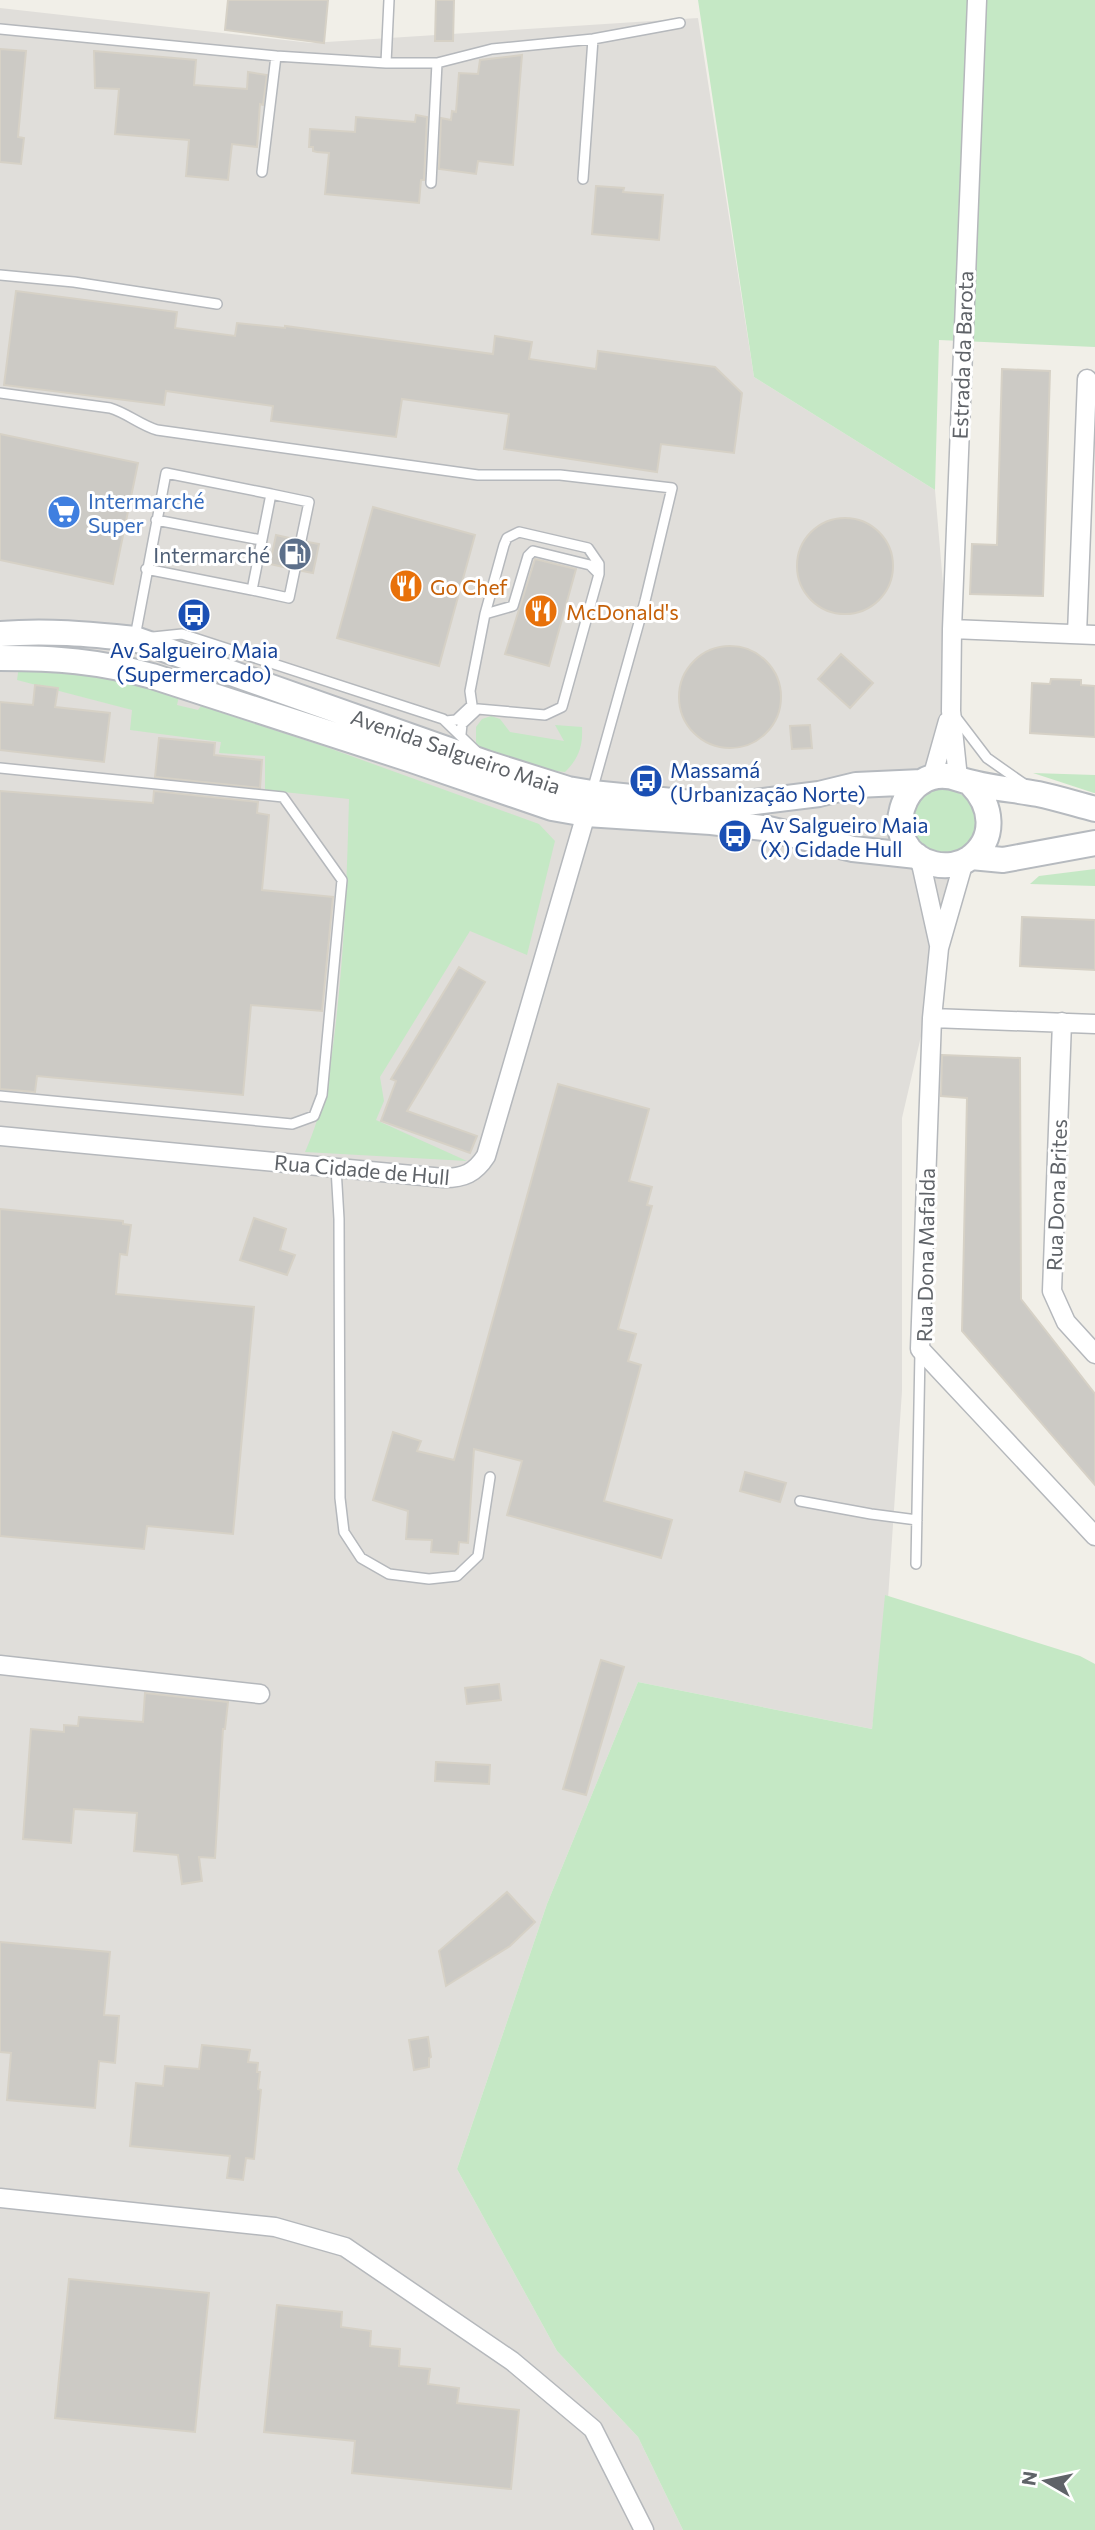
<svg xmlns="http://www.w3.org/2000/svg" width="1095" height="2530" font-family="Commissioner,sans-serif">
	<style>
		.industrial { fill: #e0deda }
		.green { fill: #c5e8c5 }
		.building { fill: #cccac5; stroke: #d6d1c6; stroke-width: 2 }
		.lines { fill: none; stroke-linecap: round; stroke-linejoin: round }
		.lane-casing { stroke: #b5b8bc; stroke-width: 12 }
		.street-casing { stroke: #b5b8bc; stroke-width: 21 }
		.secondary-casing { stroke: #b6babf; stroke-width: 28 }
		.lane { stroke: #fff; stroke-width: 9 }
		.street { stroke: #fff; stroke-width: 18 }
		.secondary { stroke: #fff; stroke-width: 24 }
		.labels { text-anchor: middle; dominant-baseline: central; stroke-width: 6; stroke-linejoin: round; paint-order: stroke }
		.street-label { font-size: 21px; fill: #5f6368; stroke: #fff }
		.shop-label { font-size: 21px; fill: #366cbe; stroke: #fff; text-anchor: start }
		.service-label { font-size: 21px; fill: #4e5e75; stroke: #fff; text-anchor: end }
		.food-label { font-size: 21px; fill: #c56008; stroke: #fff; text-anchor: start }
		.transit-label { font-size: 21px; fill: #164399; stroke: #fff; text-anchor: start }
	</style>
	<rect width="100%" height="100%" fill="#f1efe8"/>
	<path class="industrial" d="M0,8L311,43L698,18L754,377L935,490L946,619L941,725L957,881L902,1118V1391L887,1614L872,1729L638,1682L547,1904L457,2169L557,2351L638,2437L683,2530H0Z"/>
	<path class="green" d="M698,0H1095V347L939,340L935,490L754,377Z
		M19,666L91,675L179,696L177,705L198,710L201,706L326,747L539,824L555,841L527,955L470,931L380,1077L384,1101L376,1120L467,1161L305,1152C325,1108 332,1060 337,1012C345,941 347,871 349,799L265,790V756L219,753L221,742L130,730L132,710L17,680Z
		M491,716L500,719L510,732L564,741L555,725L582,727C583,746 579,758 565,772L539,769L489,756L476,743V727L482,719Z
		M1033,773L1095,775V793H1094Z
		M910 822a33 33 0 1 1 66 0a33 33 0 1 1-66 0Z
		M1095,869V886L1030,884L1039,876Z
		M885,1595L1080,1656L1095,1664V2530H683L638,2437L557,2351L457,2169L547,1904L638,1682L872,1729Z"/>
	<path class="building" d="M228,0H328L324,43L225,30Z
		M436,0H454L453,41H435Z
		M0,49L26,51L18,137L24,138L21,164L0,162Z
		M94,51L196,60L194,85L247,89L248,72L267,75L263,105L260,104L257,147L232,144L228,180L186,176L189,140L115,134L119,89L95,88Z
		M522,55L513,165L478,161L476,174L439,169L441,118L451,120L452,111L456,112L459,73L478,74L480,60Z
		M416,115L427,117L424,180H421L419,203L325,194L329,153L317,152L313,151V147H309L310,129L355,132L356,117L415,122Z
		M596,186L624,188L623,192L663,195L659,240L592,234Z
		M16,291L177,312L175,328L235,336L237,323L285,328V326L493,354L495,336L532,342L529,359L596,369L598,351L715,367L742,393L734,453L661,444L657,472L504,449L509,414L402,399L396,437L271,421L273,406L166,391L164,405L4,385Z
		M1002,369L1050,371L1043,596L970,594L972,544L997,545Z
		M0,434L138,463L113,584L0,560Z
		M373,507L475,535L439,666L337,638Z
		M797 566a48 48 0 1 1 96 0a48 48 0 1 1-96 0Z
		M276,535L294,539L288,568L270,564Z
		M308,542L319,544L313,573L302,571Z
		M535,559L576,569L549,666L505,654Z
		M679 697a51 51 0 1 1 102 0a51 51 0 1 1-102 0Z
		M841,654L873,683L850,708L818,679Z
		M1051,679L1081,680V685L1095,686V737L1030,733L1032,683L1050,684Z
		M35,685L58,688L55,707L110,713L104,762L0,750V702L33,705Z
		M810,725L812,748L792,749L790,726Z
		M159,738L215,743L214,755L262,760L260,788L155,777Z
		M0,791L153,803L154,791L258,802L257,813L269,815L262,890L333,897L322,1011L251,1005L243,1095L37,1076L35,1092L0,1089Z
		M1022,917L1095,920V970L1020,966Z
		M459,967L485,982L407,1111L477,1136L470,1153L381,1121L396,1081L391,1079Z
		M942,1055L1020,1058L1021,1299L1095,1394V1485L962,1331L967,1098L941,1096Z
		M558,1084L649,1109L629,1181L652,1187L647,1205L652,1206L618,1329L636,1334L628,1361L641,1365L604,1501L672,1520L661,1558L507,1515L522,1461L474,1449L468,1543L459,1542L458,1554L431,1552L432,1540L406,1539L408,1511L373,1500L393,1432L421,1441L417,1451L454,1460Z
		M0,1209L123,1221V1224L131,1225L127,1255L120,1254L116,1294L254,1307L233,1534L147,1526L144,1549L0,1536Z
		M254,1218L286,1229L280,1250L295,1255L287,1275L240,1260Z
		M745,1472L786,1483L780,1502L740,1491Z
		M601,1660L624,1667L586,1795L563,1789Z
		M499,1684L501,1700L467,1704L465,1688Z
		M145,1693L228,1702L225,1729H223L215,1858L199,1857L202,1881L182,1884L178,1855L134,1851L137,1813L74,1809L71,1843L23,1839L31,1729L64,1732V1725L78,1726L79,1717L143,1722Z
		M436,1762L490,1765L489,1784L435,1781Z
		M507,1892L535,1922L510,1946L446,1986L439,1951Z
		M0,1942L110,1952L104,2015L119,2016L115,2063L99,2061L95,2108L7,2100L11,2053L0,2052Z
		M428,2037L431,2057L429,2058V2067L414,2070L409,2040Z
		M202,2045L250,2050L248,2062L258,2063L257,2072H260L258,2089L261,2090L254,2159L246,2158L243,2180L227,2178L230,2156L130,2146L136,2083L163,2086L165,2066L199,2069Z
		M69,2279L209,2293L195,2432L55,2418Z
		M277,2305L342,2312L341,2327L371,2331L370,2346L400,2349L399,2366L430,2369L428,2384L459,2388L457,2403L519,2410L511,2489L352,2473L355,2441L264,2432Z"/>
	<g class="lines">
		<defs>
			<path id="lane" d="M0,29L276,56L386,63H437L492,49L593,39L680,23
				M386,63L389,0
				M262,172L276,56
				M583,179L593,39
				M431,183L437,63
				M0,275L74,282L217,304
				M0,393L110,408C127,413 140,425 157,430L478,475H560L672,488L645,601L592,791
				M156,520L261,540
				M252,590L289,598L309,502L271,494
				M485,614L504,545L507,538L519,532L588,548L599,564V574
				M135,637L166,473L271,494L252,590L146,569
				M153,637L182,634L443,719L476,751
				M955,716L987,758L1024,784
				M446,721L456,720L472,705L470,691L485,614L513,606L528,556L533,551L590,565L599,574L562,707L545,715L478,709L462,724L461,734
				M0,768L283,797L342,880L322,1095L314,1116L292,1124L0,1096
				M336,1168L339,1219L340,1498L344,1532L361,1558L389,1574L429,1579L457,1576L478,1556L490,1477
				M800,1501L871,1514L917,1520
				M916,1564L920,1352"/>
			<path id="street" d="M952,629L1095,635
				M1077,634L1087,379
				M932,778L948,721
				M958,778L951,711L952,629L977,0
				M920,859L939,945
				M964,861L939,948L932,1018L920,1349L1095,1536
				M932,1018L1095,1024
				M1062,1022L1052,1291L1066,1322L1095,1354
				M0,1136L444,1178C464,1178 475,1173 486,1156L586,814
				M0,1665L260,1694
				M0,2198L275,2227L345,2247L512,2361L593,2429L644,2530"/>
			<path id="secondary" d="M0,634C45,630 90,634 135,639L486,763L568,789L592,793L722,806L819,794L856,785L922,782
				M0,658C56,658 98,661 152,676L412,760L552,808L586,814L711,822L764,828L853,849L917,856
				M971,784C992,805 997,838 970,858C960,865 946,867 934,864C874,850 901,758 959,779C985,788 1011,789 1038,794C1057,798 1076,804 1095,809
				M971,857L1003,860L1095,843"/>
		</defs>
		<use href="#lane" class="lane-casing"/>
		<use href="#street" class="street-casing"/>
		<use href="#secondary" class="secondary-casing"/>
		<use href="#lane" class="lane"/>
		<use href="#street" class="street"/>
		<use href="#secondary" class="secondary"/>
	</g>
	<defs>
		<symbol id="supermarket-disc" viewBox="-11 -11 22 22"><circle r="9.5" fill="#3f7fe0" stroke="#fff"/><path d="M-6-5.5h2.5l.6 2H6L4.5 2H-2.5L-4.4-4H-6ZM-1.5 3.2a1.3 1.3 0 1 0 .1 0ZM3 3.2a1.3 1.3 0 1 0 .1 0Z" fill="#fff"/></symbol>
		<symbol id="fuel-disc" viewBox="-11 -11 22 22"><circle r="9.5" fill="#5c6f8a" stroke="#fff"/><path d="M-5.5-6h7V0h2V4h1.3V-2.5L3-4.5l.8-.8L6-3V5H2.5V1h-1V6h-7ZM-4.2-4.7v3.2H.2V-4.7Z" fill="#fff"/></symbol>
		<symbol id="restaurant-disc" viewBox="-11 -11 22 22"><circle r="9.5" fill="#e8710a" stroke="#fff"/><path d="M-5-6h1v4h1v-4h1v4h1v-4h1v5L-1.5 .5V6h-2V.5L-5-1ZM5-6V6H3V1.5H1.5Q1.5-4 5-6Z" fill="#fff"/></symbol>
		<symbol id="bus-disc" viewBox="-11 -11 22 22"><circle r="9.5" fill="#1a4fb4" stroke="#fff"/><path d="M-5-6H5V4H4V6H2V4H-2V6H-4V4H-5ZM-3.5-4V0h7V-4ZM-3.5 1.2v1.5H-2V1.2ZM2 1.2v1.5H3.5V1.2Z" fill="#fff"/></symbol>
	</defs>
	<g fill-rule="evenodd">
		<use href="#supermarket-disc" x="45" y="493" width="38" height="38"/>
		<use href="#fuel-disc" x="276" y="535" width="38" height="38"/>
		<use href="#restaurant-disc" x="387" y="567" width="38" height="38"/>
		<use href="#restaurant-disc" x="522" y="592" width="38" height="38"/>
		<use href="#bus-disc" x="175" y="596" width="38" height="38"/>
		<use href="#bus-disc" x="627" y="762" width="38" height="38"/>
		<use href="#bus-disc" x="716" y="817" width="38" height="38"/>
	</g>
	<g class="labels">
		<g class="street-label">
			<text transform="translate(962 355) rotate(-88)">Estrada da Barota</text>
			<text transform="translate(456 751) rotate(19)">Avenida Salgueiro Maia</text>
			<text transform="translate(362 1169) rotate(5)">Rua Cidade de Hull</text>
			<text transform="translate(1056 1195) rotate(-88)">Rua Dona Brites</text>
			<text transform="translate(925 1255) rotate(-89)">Rua Dona Mafalda</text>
		</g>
		<g class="shop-label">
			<text x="88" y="500">Intermarché<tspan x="88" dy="24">Super</tspan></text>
		</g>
		<g class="service-label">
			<text x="270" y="554">Intermarché</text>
		</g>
		<g class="food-label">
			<text x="430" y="586">Go Chef</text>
			<text x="566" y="611">McDonald's</text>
		</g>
		<g class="transit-label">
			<text x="194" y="649" text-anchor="middle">Av Salgueiro Maia<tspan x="194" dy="24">(Supermercado)</tspan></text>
			<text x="670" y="769">Massamá<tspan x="670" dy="24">(Urbanização Norte)</tspan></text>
			<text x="760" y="824">Av Salgueiro Maia<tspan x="760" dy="24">(X) Cidade Hull</tspan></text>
		</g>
	</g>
	<g transform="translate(1046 2481) rotate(279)" stroke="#ffffff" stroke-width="5" paint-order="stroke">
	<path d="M0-5L12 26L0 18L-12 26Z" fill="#5f6368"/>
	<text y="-10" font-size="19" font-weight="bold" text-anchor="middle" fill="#5f6368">N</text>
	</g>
</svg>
